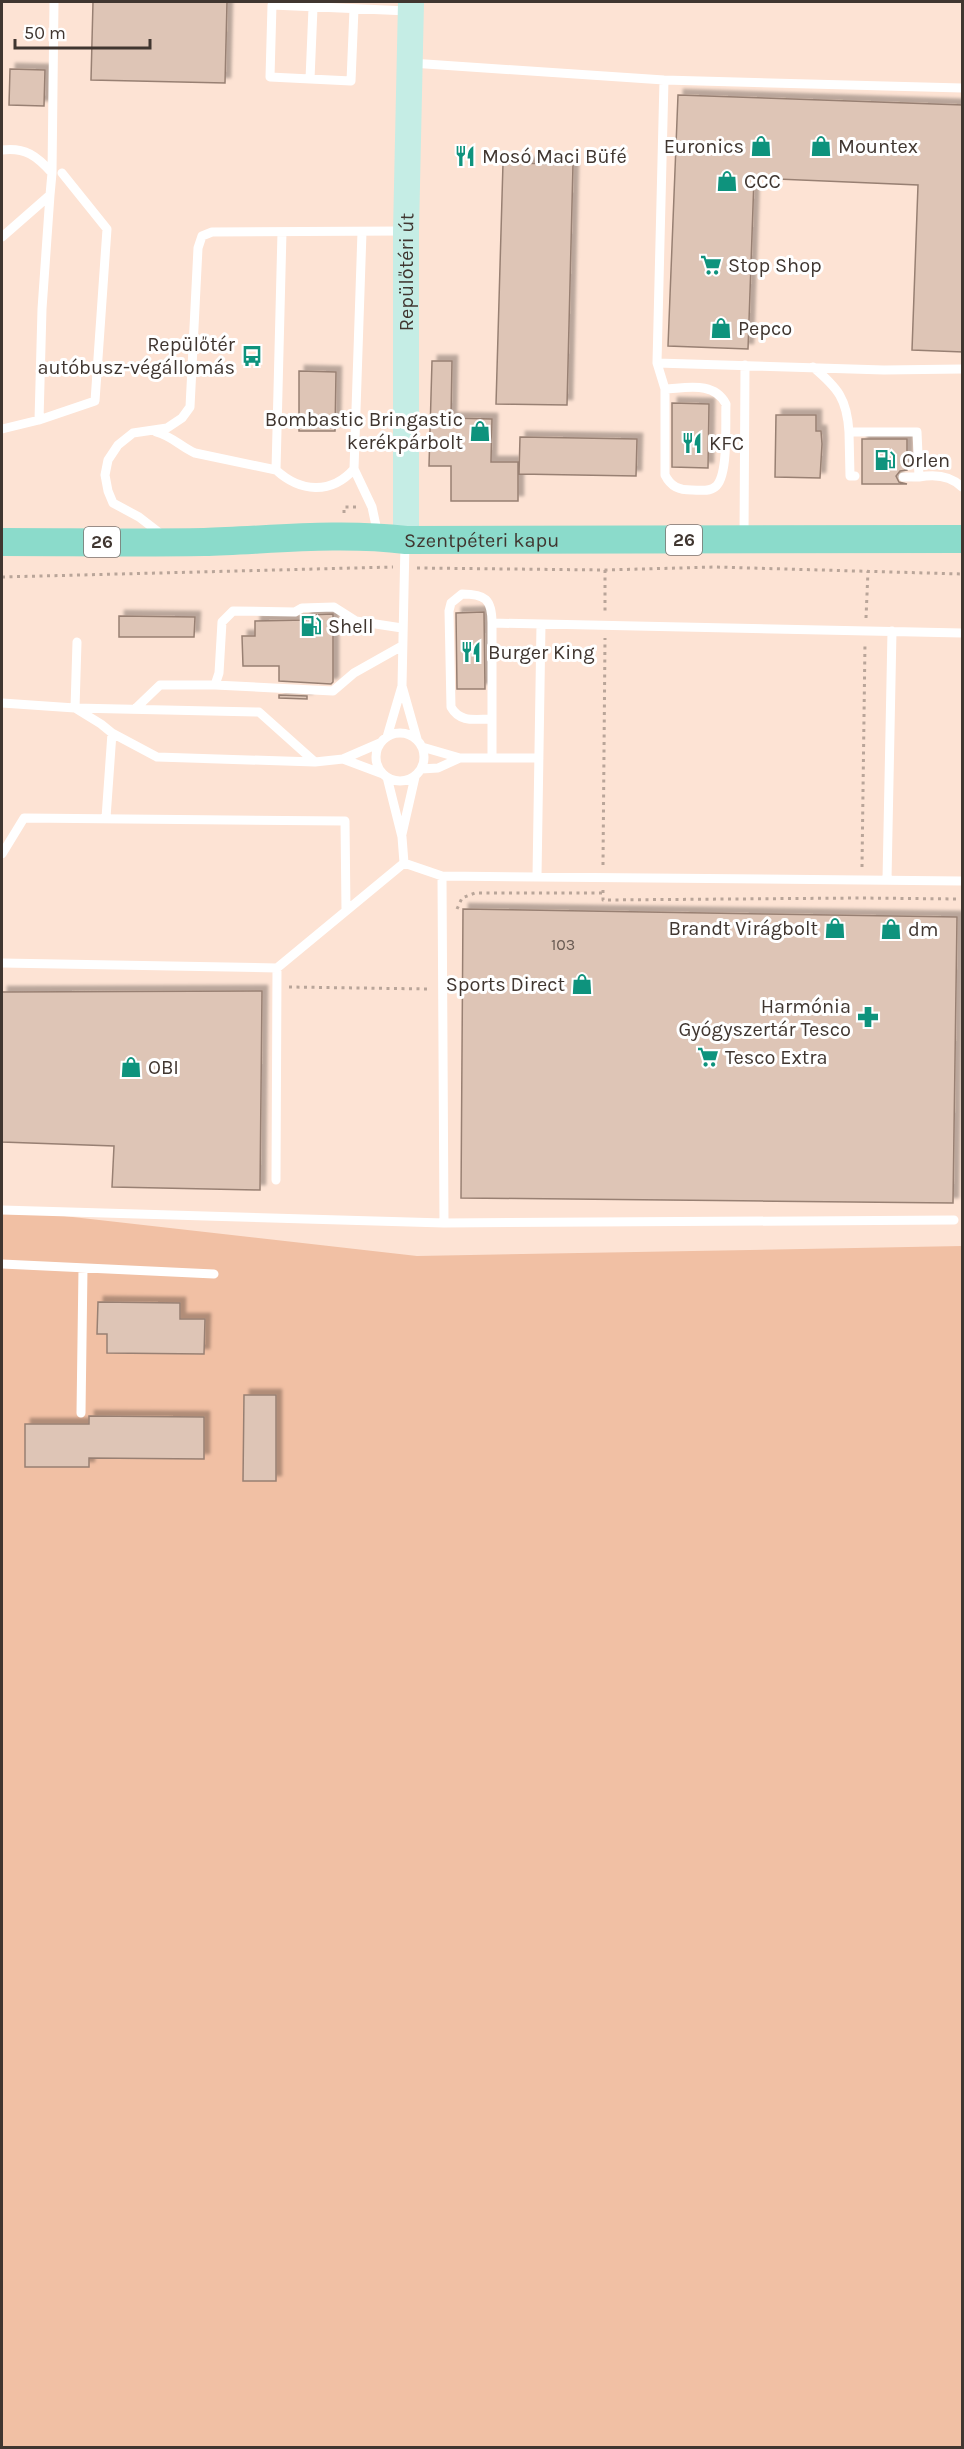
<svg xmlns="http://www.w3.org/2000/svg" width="964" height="2449" font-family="Karla,sans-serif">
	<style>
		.green { fill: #f1c0a4 }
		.building { fill: #dec5b6; stroke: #988073; stroke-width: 1.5; filter: url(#shadow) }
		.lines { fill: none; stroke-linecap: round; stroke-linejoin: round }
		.path { stroke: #b9a599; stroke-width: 3; stroke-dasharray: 3 4.5; stroke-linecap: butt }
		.lane { stroke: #fff; stroke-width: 9 }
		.secondary { stroke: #c5ede5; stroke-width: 26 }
		.primary { stroke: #8bdbcb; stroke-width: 28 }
		.labels { text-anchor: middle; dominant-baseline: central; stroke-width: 6; stroke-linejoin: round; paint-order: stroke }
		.number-label { font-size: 16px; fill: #685a52 }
		.shield { fill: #fff; stroke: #79726e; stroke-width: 1.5 }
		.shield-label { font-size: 18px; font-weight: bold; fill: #403630 }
		.poi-label { font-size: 20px; fill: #403630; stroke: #fff; text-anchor: start }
		.street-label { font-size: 20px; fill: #403630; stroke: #fff }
	</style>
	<defs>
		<filter id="shadow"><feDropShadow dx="5.5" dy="-5.5" stdDeviation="1.5" flood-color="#0004"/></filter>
	</defs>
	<rect width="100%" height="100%" fill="#fde3d4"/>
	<path class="green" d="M2,1209L417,1256L962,1246V2447L2,2448Z"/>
	<path class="building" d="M93,2H227L225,83L91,80Z
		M10,69L45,70L44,106L9,105Z
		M678,95L963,105V352L912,350L918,185L754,178L748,349L668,346Z
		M503,163L573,164L567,405L496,404Z
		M432,361H452L451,418L492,419L491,462H518V501H451V466H429Z
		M299,371L336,372L335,431H299Z
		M672,403L709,404L708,468L672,467Z
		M776,415H816V431H821L822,444L820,478L775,477Z
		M520,437L637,439L636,476L519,474Z
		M862,439H907V470L900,471L896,476L899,482L907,484H862Z
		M484,612L485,689H457L456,613Z
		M333,614V682L331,684L279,681V666H243L242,636H255V621L306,620V615Z
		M119,616L195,617L194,637H119Z
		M279,695L307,696V699L279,698Z
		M463,909L957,917L953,1203L461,1198Z
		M262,991L260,1190L112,1187L114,1146L2,1142V992Z
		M98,1302L180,1303V1319H205L204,1354L107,1353V1334H97Z
		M244,1395H276V1481H243Z
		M89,1416L204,1417V1459L89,1458V1467H25V1424H89Z"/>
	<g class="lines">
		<path class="path" d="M344,513V507H359
			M417,568L605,570L715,567L962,574
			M605,570V613
			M2,577L393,567
			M866,618L868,571
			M603,865L605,638
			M862,867L865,642
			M603,890V900L861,898L959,899
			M457,909L462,898L475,893H603
			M289,987L430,989"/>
		<path class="lane" d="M354,9L351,81L270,77L272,5L408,11
			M411,63L664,80L962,88
			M310,79L313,8
			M664,80L657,363L665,389V475C671,487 679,490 692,490C699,490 709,492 715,487C729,477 725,423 726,404C714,381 687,388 665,389
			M2,150C25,147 37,156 52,173
			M282,232L276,470C300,492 331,495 354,469
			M362,232L354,469L372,507L378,535
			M2,237L50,195L52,173L54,2
			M657,363L884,370L962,369
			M813,367C838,388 847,399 849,432H917L919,477C935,474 950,475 962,487
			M39,420L95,401L107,229L62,173
			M2,429L39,420L42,309L50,195
			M156,432C172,436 181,447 195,453L276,470
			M849,432L850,476H855
			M903,477H919
			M161,534L139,517L113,503L108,491L105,475L108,460L118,445L133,433L167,428L182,418L190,407L198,248L202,236L212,232L404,231
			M744,537L745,365
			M77,642L75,708L259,712L315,762
			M215,685L333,691L354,673L402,646
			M402,686L417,739
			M2,703L75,708L101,724L112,733L157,757L315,762L343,759L380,743
			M135,709L160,685H215L219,673L222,622L233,611L295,612L302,608L334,607L356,621L402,628
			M491,719C475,719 460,723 451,707L449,611L451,603L462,594C485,594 492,599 492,623
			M376 757a24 24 0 1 1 48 0a24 24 0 1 1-48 0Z
			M387,737L402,686L405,543
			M422,747L460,758H539
			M492,758V623L962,633
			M343,759L383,774
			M421,769L438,768L460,758
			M387,777L402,837L404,863
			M106,818L112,733
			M402,834L415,777
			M2,854L24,818L345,821L346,911
			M442,876L444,1223
			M537,877L541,624
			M887,880L892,631
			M2,963L277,968L404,863L442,876L962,881
			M276,1180L277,968
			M2,1210L444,1223L954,1220
			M2,1264L214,1274
			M81,1413L83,1268"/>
		<path class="secondary" id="s1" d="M406,540V231L411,2"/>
		<path class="primary" id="s2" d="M2,542C69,542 136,543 204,542C271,540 339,532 406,540L962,539"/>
	</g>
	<defs>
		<symbol id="shop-bare" viewBox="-9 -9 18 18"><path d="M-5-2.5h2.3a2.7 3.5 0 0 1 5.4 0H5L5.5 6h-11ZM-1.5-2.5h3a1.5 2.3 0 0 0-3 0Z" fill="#0e937d" stroke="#fff" stroke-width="2.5" paint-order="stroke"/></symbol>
		<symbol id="restaurant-bare" viewBox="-9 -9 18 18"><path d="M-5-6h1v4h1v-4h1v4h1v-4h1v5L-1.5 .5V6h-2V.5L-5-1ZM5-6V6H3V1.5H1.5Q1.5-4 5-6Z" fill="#0e937d" stroke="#fff" stroke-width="2.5" paint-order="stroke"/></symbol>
		<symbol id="supermarket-bare" viewBox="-9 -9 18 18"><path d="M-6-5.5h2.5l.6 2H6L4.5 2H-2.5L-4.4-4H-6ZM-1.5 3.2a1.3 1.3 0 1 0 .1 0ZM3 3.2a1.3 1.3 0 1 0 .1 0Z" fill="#0e937d" stroke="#fff" stroke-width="2.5" paint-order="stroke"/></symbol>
		<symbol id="bus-bare" viewBox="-9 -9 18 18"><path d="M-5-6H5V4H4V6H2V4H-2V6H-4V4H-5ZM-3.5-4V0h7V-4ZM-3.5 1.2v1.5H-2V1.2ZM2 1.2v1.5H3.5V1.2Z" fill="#0e937d" stroke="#fff" stroke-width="2.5" paint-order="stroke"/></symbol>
		<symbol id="fuel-bare" viewBox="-9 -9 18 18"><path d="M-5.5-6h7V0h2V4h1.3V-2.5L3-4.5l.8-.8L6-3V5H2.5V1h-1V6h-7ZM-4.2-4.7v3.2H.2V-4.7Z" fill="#0e937d" stroke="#fff" stroke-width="2.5" paint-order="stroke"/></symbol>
		<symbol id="pharmacy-bare" viewBox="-9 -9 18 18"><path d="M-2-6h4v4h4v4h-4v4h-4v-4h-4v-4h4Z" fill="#0e937d" stroke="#fff" stroke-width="2.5" paint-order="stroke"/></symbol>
	</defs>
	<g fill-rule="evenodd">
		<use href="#shop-bare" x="746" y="131" width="30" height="30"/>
		<use href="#shop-bare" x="806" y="131" width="30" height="30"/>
		<use href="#restaurant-bare" x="450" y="141" width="30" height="30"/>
		<use href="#shop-bare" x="712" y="166" width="30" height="30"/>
		<use href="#supermarket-bare" x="696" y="250" width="30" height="30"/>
		<use href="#shop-bare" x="706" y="313" width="30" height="30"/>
		<use href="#bus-bare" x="237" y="341" width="30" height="30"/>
		<use href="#shop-bare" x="465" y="416" width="30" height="30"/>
		<use href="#restaurant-bare" x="677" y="428" width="30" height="30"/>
		<use href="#fuel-bare" x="870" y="445" width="30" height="30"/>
		<use href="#fuel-bare" x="296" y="611" width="30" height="30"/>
		<use href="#restaurant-bare" x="456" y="637" width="30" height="30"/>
		<use href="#shop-bare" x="820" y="913" width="30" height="30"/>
		<use href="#shop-bare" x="876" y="914" width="30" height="30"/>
		<use href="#shop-bare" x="567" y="969" width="30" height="30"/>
		<use href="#pharmacy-bare" x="853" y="1002" width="30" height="30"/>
		<use href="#supermarket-bare" x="693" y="1042" width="30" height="30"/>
		<use href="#shop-bare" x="116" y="1052" width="30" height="30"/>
	</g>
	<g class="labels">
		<g class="number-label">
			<text x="563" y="944">103</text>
		</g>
		<g class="shield">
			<rect x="666" y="525" width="36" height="30" rx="4.5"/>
			<rect x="84" y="527" width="36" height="30" rx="4.5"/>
		</g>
		<g class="shield-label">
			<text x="684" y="540">26</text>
			<text x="102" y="542">26</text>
		</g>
		<g class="poi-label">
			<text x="744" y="146" text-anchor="end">Euronics</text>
			<text x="838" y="146">Mountex</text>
			<text x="482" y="156">Mosó Maci Büfé</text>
			<text x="744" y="181">CCC</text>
			<text x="728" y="265">Stop Shop</text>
			<text x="738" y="328">Pepco</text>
			<text x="235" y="344" text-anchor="end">Repülőtér<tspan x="235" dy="23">autóbusz-végállomás</tspan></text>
			<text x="463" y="419" text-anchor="end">Bombastic Bringastic<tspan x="463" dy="23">kerékpárbolt</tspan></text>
			<text x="709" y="443">KFC</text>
			<text x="902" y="460">Orlen</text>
			<text x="328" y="626">Shell</text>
			<text x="488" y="652">Burger King</text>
			<text x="818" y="928" text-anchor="end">Brandt Virágbolt</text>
			<text x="908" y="929">dm</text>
			<text x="565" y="984" text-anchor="end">Sports Direct</text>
			<text x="851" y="1006" text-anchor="end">Harmónia<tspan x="851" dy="23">Gyógyszertár Tesco</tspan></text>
			<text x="725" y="1057">Tesco Extra</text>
			<text x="148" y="1067">OBI</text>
		</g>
		<g class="street-label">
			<text stroke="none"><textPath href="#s1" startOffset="268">Repülőtéri út</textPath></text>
			<text stroke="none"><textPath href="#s2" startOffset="480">Szentpéteri kapu</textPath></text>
		</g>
	</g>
	<rect width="964" height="2449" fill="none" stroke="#403630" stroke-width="6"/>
	<path d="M15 39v9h135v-9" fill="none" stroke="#403630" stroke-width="3"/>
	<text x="24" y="39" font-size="18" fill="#403630" stroke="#ffffff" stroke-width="4.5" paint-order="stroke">50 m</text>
</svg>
